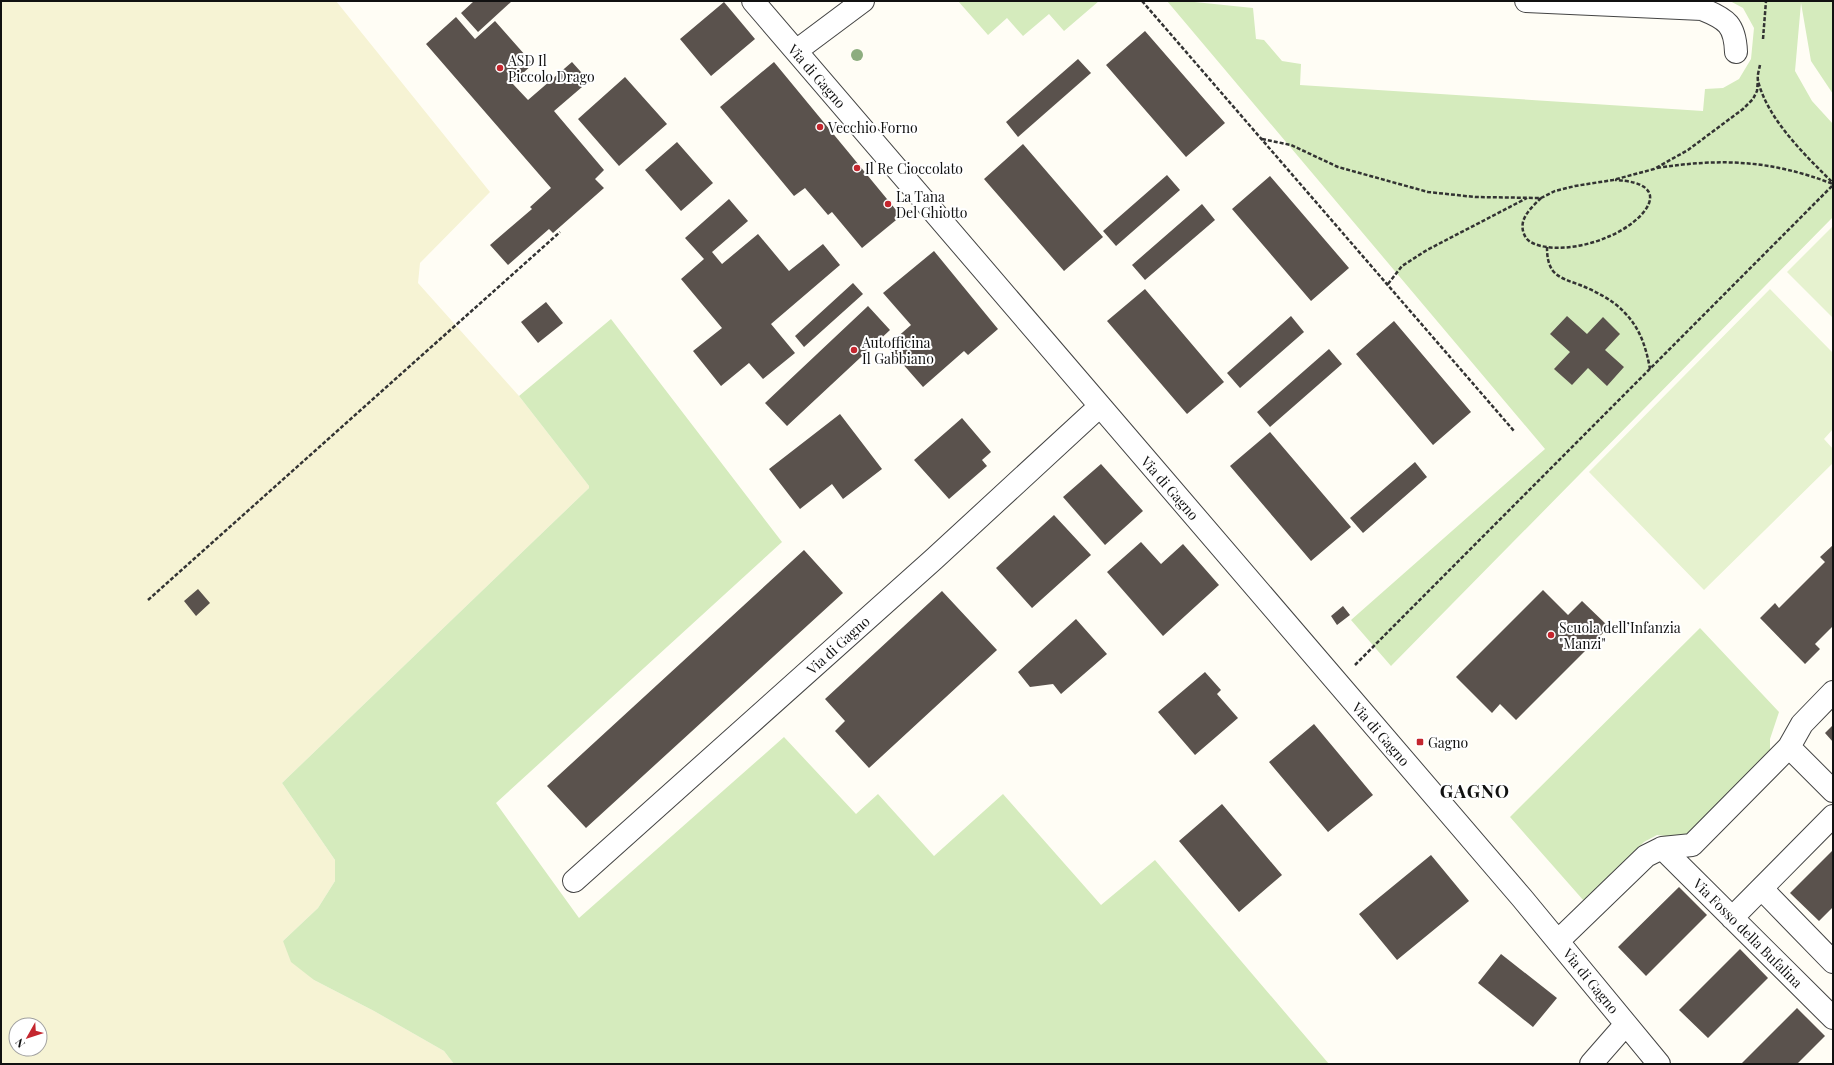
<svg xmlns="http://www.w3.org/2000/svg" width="1834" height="1065" font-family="'Playfair Display',serif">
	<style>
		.farmland { fill: #f6f3d4; fill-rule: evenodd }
		.green { fill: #d5ebbd }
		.pitch { fill: #e6f2cf }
		.building { fill: #5a524d }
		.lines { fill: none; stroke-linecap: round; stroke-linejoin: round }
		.street-casing { stroke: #444; stroke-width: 24 }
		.path { stroke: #333; stroke-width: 2.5; stroke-dasharray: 4 2; stroke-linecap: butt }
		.street { stroke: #fff; stroke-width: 22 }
		.tree { fill: #8dad7f }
		.poi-dot { fill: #c4262e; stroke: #fff; stroke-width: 1.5 }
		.labels { text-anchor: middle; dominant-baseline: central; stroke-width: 4; stroke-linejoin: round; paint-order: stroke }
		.poi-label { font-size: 14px; fill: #111; stroke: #fff; text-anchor: start }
		.street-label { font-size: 14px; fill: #111; stroke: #fff }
		.district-label { font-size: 18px; font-weight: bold; letter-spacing: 1px; fill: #111; stroke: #fff }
	</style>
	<rect width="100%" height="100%" fill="#fffdf5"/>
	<path class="farmland" d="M1,1H336L490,192L420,263L418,283L519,396L589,486V488L282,783L335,860V881L318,908L283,941L314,980L374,1011L444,1051L454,1064H1ZM16,1025H40V1049H16Z"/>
	<path class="green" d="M958,1H1099L1064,31L1049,14L1023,36L1007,18L988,35Z
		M1167,1H1185L1253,8L1256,39L1264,40L1282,61L1301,64L1300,85L1703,111L1705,89L1723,88L1739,79L1751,59L1754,28L1743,8L1730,1H1833V94L1811,61L1801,3L1795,71L1812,101L1833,124V217L1391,666L1351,620L1545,449Z
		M611,319L782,542L496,803L579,918L784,737L856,814L878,794L934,856L1003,794L1101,905L1155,860L1329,1064H454L444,1051L374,1011L314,980L291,962L283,941L318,908L335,881V860L282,783L589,488V486L519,396Z
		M1700,628L1779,712L1770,739V753L1691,834L1674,837L1657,835L1644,842L1584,901L1510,817Z"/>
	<path class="pitch" d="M1833,226V318L1787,272Z
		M1770,289L1833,353V429L1824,439L1833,449V463L1704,590L1589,472Z"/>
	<path class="building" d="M474,1H512L478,32L461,13Z
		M724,2L755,39L711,76L680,39Z
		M456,17L475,39L495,21L533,64L512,83L528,100L572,62L589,81L554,111L604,170L595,179L604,188L553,233L549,229L508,265L490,245L532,209L530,207L551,188L426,44Z
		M1145,31L1225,123L1186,157L1106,65Z
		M1078,59L1091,73L1018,137L1006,122Z
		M774,62L901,216L862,248L832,212L828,215L805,188L794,196L720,107Z
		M625,77L667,124L619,166L578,119Z
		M677,142L713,183L681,211L645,170Z
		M1023,144L1103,237L1064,271L984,179Z
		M1167,175L1180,190L1116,246L1103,231Z
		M1270,176L1349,268L1311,301L1232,209Z
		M729,199L748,221L712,252L722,264L758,234L789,271L823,244L840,265L771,324L795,353L763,379L749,363L721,386L693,351L722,328L681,279L704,259L685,238Z
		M1202,204L1215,220L1145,280L1132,265Z
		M934,251L998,329L968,355L964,351L923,387L887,346L911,325L883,293Z
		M853,283L863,294L804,347L795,336Z
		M1145,289L1224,382L1187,414L1107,321Z
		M546,302L563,323L538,343L521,322Z
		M868,306L890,330L787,426L765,403Z
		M1291,316L1304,332L1240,388L1227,373Z
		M1567,316L1587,334L1603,317L1620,334L1605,350L1624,367L1607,386L1588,368L1572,385L1554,369L1570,352L1550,334Z
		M1394,321L1471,412L1433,445L1356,354Z
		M1329,349L1342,364L1270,427L1257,412Z
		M840,414L882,469L843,499L832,484L800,509L769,469Z
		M962,418L991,452L982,460L987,466L949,499L914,460Z
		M1270,432L1351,527L1311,561L1230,466Z
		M1415,462L1427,477L1363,533L1350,518Z
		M1101,464L1143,511L1105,545L1063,497Z
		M1054,515L1091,555L1032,608L996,568Z
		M1141,542L1161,564L1183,544L1219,585L1163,636L1107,572Z
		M1833,545V626L1815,644L1820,649L1805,664L1760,618L1775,603L1779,608L1825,562L1820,557Z
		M804,550L843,593L586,828L547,786Z
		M198,589L210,603L196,616L184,601Z
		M1543,590L1568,615L1582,601L1609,627L1516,720L1500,704L1492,713L1456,677Z
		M942,591L997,650L869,768L835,731L845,721L825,699Z
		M1343,606L1350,615L1337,625L1331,616Z
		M1076,619L1107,654L1061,694L1053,684L1030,687L1018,672Z
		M1205,672L1221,690L1217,694L1238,718L1195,755L1158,712Z
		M1314,724L1373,795L1328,832L1269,762Z
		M1833,725V742L1825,733Z
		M1222,804L1282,875L1239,912L1179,841Z
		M1833,850V907L1819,921L1790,893Z
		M1431,855L1469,901L1397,960L1359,914Z
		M1679,887L1707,915L1646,976L1618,947Z
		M1740,949L1768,978L1708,1038L1679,1010Z
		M1501,954L1557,998L1533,1027L1478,983Z
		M1797,1008L1825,1036L1797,1064H1741Z"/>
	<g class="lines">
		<defs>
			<path id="street" d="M753,1L1522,898L1659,1064
				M1526,1L1702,9C1727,19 1735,25 1736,52
				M796,51L863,1
				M1789,747L1833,791
				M1662,848L1833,1018
				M574,881L934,559L1100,406
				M1762,889L1833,962
				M1732,918L1833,816
				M1558,941L1646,856L1662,848L1692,845L1789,747L1802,724L1833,692
				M1591,1064L1626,1024"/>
		</defs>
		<use href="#street" class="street-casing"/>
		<path class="path" d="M1142,1L1514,431
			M1763,39L1766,1
			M1760,65C1759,70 1757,76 1758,81C1768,120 1806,156 1833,183
			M1262,139L1291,145L1338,167L1428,192L1475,197L1541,198L1555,191L1575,186L1613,180L1654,169L1688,150L1743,109L1753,99L1757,91L1758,79
			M1657,168C1721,158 1771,160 1833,184
			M1541,198C1531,208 1518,219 1524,234C1527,242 1534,244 1541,246C1563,251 1590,245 1610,236C1645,221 1677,183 1615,180
			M1547,247C1547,256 1548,264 1553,271C1560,279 1570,281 1580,285C1595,291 1613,300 1624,312C1640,328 1646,347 1650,369
			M1388,284L1402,266L1427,250L1527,198
			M148,600L560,232
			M1355,665L1833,185"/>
		<use href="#street" class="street"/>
	</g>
	<circle class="tree" cx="857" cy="55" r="6"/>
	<g class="poi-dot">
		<circle cx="500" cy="68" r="4"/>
		<circle cx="820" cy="127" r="4"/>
		<circle cx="857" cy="168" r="4"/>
		<circle cx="888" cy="204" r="4"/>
		<circle cx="854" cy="350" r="4"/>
		<circle cx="1551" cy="635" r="4"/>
		<rect x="1416" y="738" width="8" height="8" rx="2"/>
	</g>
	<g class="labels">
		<g class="poi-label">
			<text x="508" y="60">ASD Il<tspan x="508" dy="16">Piccolo Drago</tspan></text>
			<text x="828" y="127">Vecchio Forno</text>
			<text x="865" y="168">Il Re Cioccolato</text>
			<text x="896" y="196">La Tana<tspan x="896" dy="16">Del Ghiotto</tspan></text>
			<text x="862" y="342">Autofficina<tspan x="862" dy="16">Il Gabbiano</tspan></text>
			<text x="1559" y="627">Scuola dell’Infanzia<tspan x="1559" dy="16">"Manzi"</tspan></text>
			<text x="1428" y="742">Gagno</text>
		</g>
		<g class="street-label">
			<text transform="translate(817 76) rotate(49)">Via di Gagno</text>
			<text transform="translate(1170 488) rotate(49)">Via di Gagno</text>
			<text transform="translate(838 645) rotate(-42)">Via di Gagno</text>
			<text transform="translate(1381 734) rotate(49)">Via di Gagno</text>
			<text transform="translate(1748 933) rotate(45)">Via Fosso della Bufalina</text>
			<text transform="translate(1591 981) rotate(51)">Via di Gagno</text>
		</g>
		<g class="district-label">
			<text x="1475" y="791">GAGNO</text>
		</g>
	</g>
	<rect width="1834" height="1065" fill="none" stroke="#111111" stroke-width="4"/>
	<g transform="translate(28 1037) rotate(231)"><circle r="19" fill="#ffffff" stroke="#a0a0a0"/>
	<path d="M0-3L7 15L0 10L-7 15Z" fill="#c4262e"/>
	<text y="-6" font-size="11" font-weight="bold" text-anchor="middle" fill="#111111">N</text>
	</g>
</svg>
